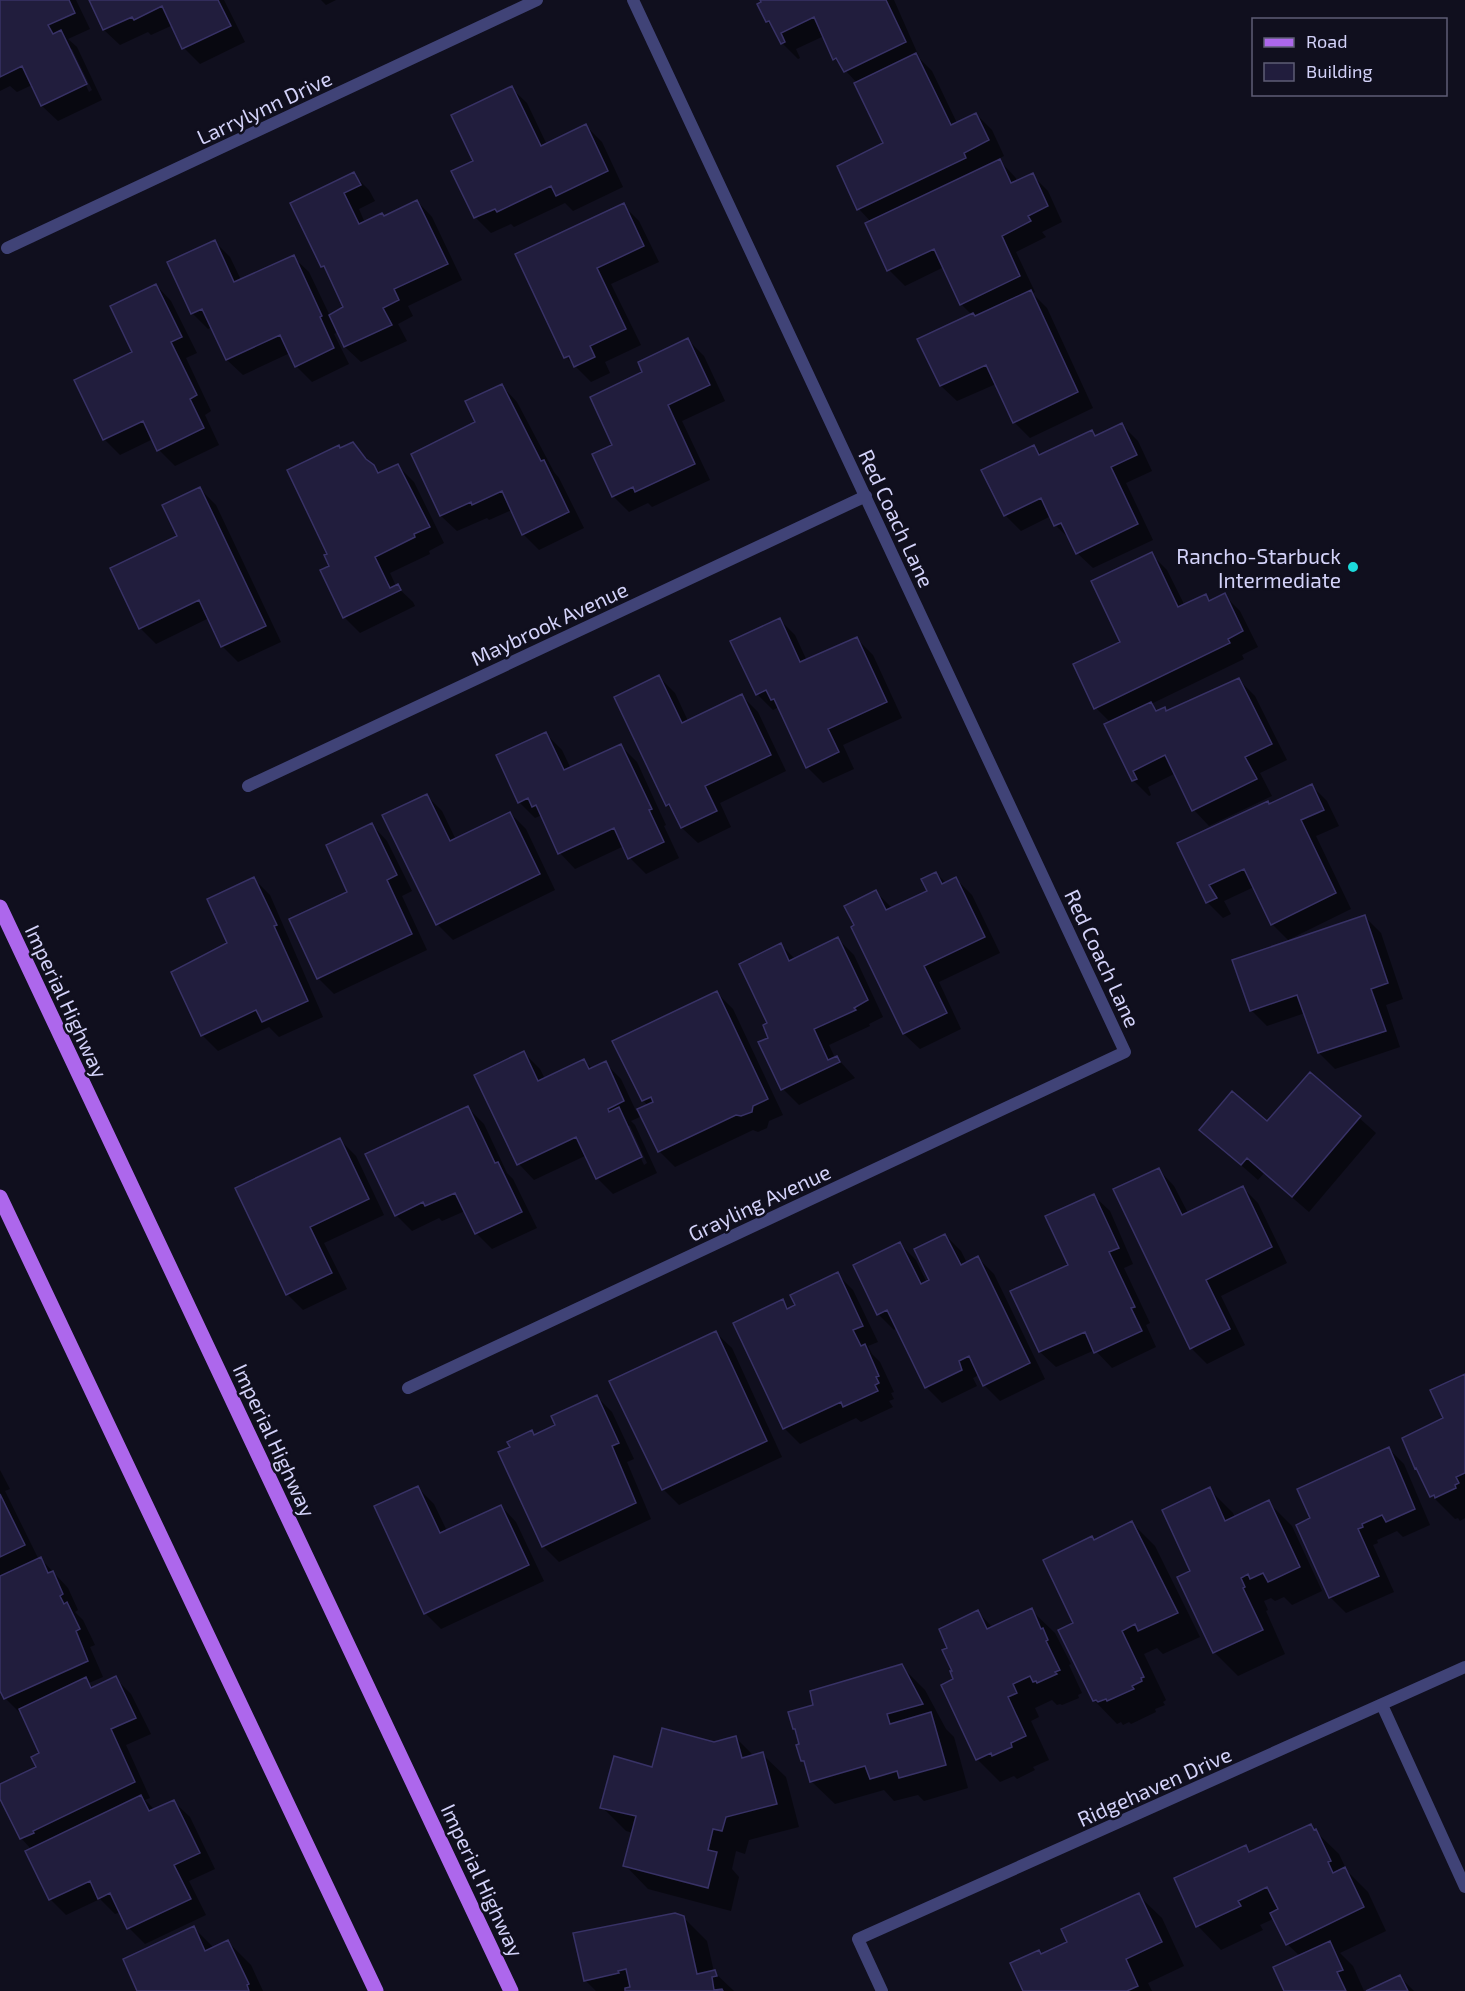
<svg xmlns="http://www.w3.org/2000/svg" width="1465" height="1991" font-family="'Exo 2',sans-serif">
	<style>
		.shadow { fill: #0007; fill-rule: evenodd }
		.building { fill: #211d3d; stroke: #383266; stroke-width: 1.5 }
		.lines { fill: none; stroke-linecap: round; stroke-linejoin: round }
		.minor { stroke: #404377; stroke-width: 12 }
		.primary { stroke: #ad67ec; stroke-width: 15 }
		.poi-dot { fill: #1cdadb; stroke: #100f1e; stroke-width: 2 }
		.labels { text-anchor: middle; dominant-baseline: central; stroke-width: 5; stroke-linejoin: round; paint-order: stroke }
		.street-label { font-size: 21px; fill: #d3d2f9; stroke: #100f1e }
		.poi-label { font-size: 21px; fill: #d3d2f9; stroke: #100f1e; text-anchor: end }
	</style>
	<rect width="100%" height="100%" fill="#100f1e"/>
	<path class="shadow" d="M0,0H76L90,29L68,39L77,47L102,100L58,121L42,106L32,85L17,92L10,86L0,91ZM69,49H72L92,90L89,92Z
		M90,0H224L245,42L200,64L184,48L173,25L151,35L148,32L120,45L104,30Z
		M321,0H336L326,5Z
		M762,0H894L920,59L932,71L957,123L976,114L992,130L1004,156L998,159L1015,177L1018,182L1032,175L1048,191L1062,222L1042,232L1046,237L1016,252L1035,292L1032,293L1047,308L1093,408L1030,438L1014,422L996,384L957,401L941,386L972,315L961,304L944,267L905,286L889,270L871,222L859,209L839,166L885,144L857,83L835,59L824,36L796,49L800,58L798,59L782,43L776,30L767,22Z
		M511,88L527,103L547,145L586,126L602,142L623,187L573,211L565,203L514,227L511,224L491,233L476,218L453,172L475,161Z
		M353,174L369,190L375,201L359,209L365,223L384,217L417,201L432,217L462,280L408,306L413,316L398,324L407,341L361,362L345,347L338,332L334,334L349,364L312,382L296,366L290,353L243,375L227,360L212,327L208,329L192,313L214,241L230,257L241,280L293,257L309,272L330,316L345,308L328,272L323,266L292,203Z
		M623,205L639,221L659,262L611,284L641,345L605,362L610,373L591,382L566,357L517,255Z
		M156,285L171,301L197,353L186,358L211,411L205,415L219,445L175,466L159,450L153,439L120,455L104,439Z
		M688,340L704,356L725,401L682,421L710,480L652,507L648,503L629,512L613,496L614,446L644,373Z
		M502,386L517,402L554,472L559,478L584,528L539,550L523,534L512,510L489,520L487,518L457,531L441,516L413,455L477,423Z
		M1122,425L1138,441L1152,471L1126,483L1153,540L1093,568L1077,553L1072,541L1055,525L1051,516L1021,531L1005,515L1034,447L1042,455L1092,432L1097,437Z
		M353,443L381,474L398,466L414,482L444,543L429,551L430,554L390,573L396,586L413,602L415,606L360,633L344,617L329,555L339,447L341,449Z
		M200,489L216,505L281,642L238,662L222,646L209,618L156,644L140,628Z
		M1151,554L1167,570L1185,606L1206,596L1211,601L1224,595L1240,611L1258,647L1242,655L1244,659L1151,704L1159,712L1164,709L1167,712L1239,680L1255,696L1287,760L1260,773L1272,796L1209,826L1194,810L1176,773L1148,787L1151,795L1149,796L1133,780L1111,723L1096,708L1122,643Z
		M779,619L795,635L807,661L857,639L873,655L902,718L843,745L854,769L823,783L807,767L779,707L773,710L757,694Z
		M659,677L675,693L688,721L742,696L758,712L786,771L720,803L731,827L698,843L682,828L675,813L667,805Z
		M546,734L562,750L571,769L621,746L637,762L666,825L664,826L679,858L646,874L630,858L624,846L575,869L560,853L542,815L535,818L519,802Z
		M1311,785L1327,801L1339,826L1316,836L1351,909L1288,940L1272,924L1254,887L1224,901L1231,914L1223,918L1207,902L1179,844L1270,805Z
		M427,796L442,811L456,840L510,813L526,829L555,890L453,940L437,924Z
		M372,825L387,841L412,891L402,896L427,950L334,994L318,978Z
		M936,873L946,883L956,879L972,895L1000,953L939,982L961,1029L920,1049L904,1034L853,927L876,892L893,909L929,891Z
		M254,879L270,895L323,1017L279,1037L269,1027L218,1051L202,1035L229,944Z
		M1365,917L1381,933L1403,999L1386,1005L1400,1047L1335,1069L1319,1053L1305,1013L1267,1026L1251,1010Z
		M838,939L854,955L883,1017L869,1024L870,1026L829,1045L835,1058H837L855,1078L799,1105L783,1089L770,1038L769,1024L781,945L795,959Z
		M717,993L733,1009L783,1115L769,1121L767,1128L758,1132L753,1130L675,1167L659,1151L642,1116L631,1121L635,1125L657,1173L613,1194L597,1178L587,1155L534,1180L519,1164L524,1053L540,1069L545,1079L584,1061L593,1069L605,1063L621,1079L636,1111L648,1106L643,1100ZM626,1126H630L647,1163L644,1165Z
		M1310,1074L1376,1133L1309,1212L1264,1173L1258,1180L1201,1130L1268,1123Z
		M468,1108L484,1124L507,1173L513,1179L537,1228L492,1249L476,1233L465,1211L442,1221L439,1218L412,1231L396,1215Z
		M340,1140L356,1156L384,1215L324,1243L347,1289L303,1310L287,1294L237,1189Z
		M1159,1170L1174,1186L1188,1213L1242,1187L1258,1203L1287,1263L1221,1296L1245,1345L1207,1364L1191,1348Z
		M1094,1196L1110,1211L1133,1264L1124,1268L1150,1323L1146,1325L1156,1347L1112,1368L1095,1350L1056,1367L1040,1352Z
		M945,1235L961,1251L967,1263L978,1258L994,1274L1045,1379L1000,1401L984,1385L979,1375L973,1378L977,1386L942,1403L926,1387L897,1328L894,1330L878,1314L900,1244L916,1260L927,1283L931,1281Z
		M837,1274L853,1290L878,1342L868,1346L872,1354L880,1362L894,1392L891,1393L894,1399L889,1401L893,1407L861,1422L856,1418L800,1444L784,1428L782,1301L790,1309Z
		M716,1333L732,1348L782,1457L679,1505L663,1489Z
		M1465,1376V1518L1460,1521L1458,1518L1455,1519L1432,1496L1445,1419Z
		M596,1396L612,1412L634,1459L627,1462L651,1519L559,1562L543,1546L512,1448L532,1432L536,1436L557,1426Z
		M1388,1448L1404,1464L1430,1525L1403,1537L1397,1531L1377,1540L1378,1543L1373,1545L1394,1592L1346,1613L1330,1597L1298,1526L1312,1519Z
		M0,1470L10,1489L5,1491L39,1560L41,1559L68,1588L78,1610L75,1612L83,1620L95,1645L90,1647L103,1677L89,1683L94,1688L115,1678L131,1694L151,1734L126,1745L150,1798L145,1800L155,1810L174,1802L190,1817L215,1869L189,1881L206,1915L145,1944L129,1928L121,1912L115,1914L100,1899L66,1915L50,1899L31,1849L21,1838L0,1795V1786L38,1768L41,1753L22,1713L21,1714L5,1698L0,1688Z
		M418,1488L434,1504L447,1531L501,1506L516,1522L544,1581L441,1629L425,1613L376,1507Z
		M1209,1489L1233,1513L1235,1518L1268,1502L1292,1526L1322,1591L1292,1605L1284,1597L1275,1601L1271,1598L1264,1601L1268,1610L1266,1611L1285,1654L1238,1676L1214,1652L1192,1572Z
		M1132,1523L1155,1546L1200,1637L1163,1654L1157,1648L1144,1654L1166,1700L1163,1702L1165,1705L1155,1709L1156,1712L1131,1724L1129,1722L1123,1725L1121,1722L1117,1724L1094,1700L1075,1623L1095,1541Z
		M1031,1610L1055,1633L1071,1664L1069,1665L1082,1693L1078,1695L1079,1698L1062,1705L1060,1704L1057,1705L1052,1700L1035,1708L1039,1717L1031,1721L1049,1760L1033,1767L1035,1770L1017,1779L1014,1776L1000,1782L977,1759L955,1680L949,1649L978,1612L993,1628Z
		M901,1666L925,1690L946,1729L954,1737L968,1788L924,1801L918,1795L894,1801L884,1790L835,1804L811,1781L807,1765L802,1761L801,1745L797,1732L794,1728L815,1706Z
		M735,1737L754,1756L762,1754L786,1777L799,1827L749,1840L745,1854L736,1851L732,1869L739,1877L731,1911L648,1889L625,1865L633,1833L626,1831L602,1807L653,1769L714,1743Z
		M1310,1826L1339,1854L1347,1871L1368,1892L1386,1931L1340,1953L1353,1966L1364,1991H1286L1300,1956L1287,1944L1275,1918L1260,1925L1263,1930L1221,1950L1198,1926L1245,1846L1252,1853Z
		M1138,1895L1162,1918L1184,1966L1148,1983L1152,1991H1025L1039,1952L1042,1955L1069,1943Z
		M683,1917L707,1941L714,1972L734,1991H596L585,1980Z
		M194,1928L214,1948L228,1942L251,1965L263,1991H139Z
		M1400,1977L1414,1991H1369Z"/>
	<path class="building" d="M0,0H69L75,13L48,25L53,34L61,30L87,84L41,106L22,66L0,77Z
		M89,0H218L231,26L182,49L162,6L134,20L132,17L103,30Z
		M760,0H886L906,42L844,72L836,58L833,60L814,17L781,33L785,42L781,44L769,21L766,22L757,4L761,2Z
		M916,53L951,125L976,113L989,140L964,153L966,158L857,210L837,166L883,143L854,83Z
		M512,86L541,146L586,124L608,171L556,196L551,186L497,212L495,209L474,218L451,171L473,161L451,115Z
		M1000,159L1011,183L1033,173L1048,206L1028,216L1031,221L1002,236L1020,276L960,305L934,249L887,271L865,223Z
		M354,172L361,185L344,193L359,224L382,213L384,216L417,200L448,264L394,289L399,300L383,308L392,325L344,347L329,315L343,307L324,266L321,267L290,203Z
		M624,203L644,246L597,268L626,329L590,346L595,357L574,367L569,356L564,358L515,254Z
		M215,240L234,282L294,255L322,316L320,317L334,348L295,367L280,335L226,360L202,309L191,314L167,262Z
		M156,284L182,337L171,342L197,395L190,399L204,428L157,451L143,421L103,440L74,380L132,352L110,306Z
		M1031,290L1078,392L1013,423L986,365L940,386L917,339L973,313L975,316Z
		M688,338L710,385L668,405L695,464L635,492L633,487L612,497L592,454L612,445L590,397L642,372L638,362Z
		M502,384L541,461L544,460L569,512L522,535L502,491L472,505L471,502L440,516L411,454L475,422L465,401Z
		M1122,423L1137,455L1111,467L1138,524L1076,554L1061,523L1054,526L1041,498L1004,516L981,470L1034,445L1039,455L1092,430L1095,436Z
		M353,442L366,459L374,465L378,473L398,464L430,527L414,534L415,537L375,557L390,588L398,584L401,590L343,618L320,570L329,566L324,555L327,554L287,470L339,445L340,448Z
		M200,487L266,626L221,647L199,600L139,629L110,568L177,536L162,505Z
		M1152,552L1178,607L1206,594L1209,601L1225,593L1243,631L1228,639L1230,643L1094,709L1073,664L1120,642L1091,581Z
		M780,618L800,662L857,637L887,702L828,729L839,752L806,768L774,699L771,700L766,690L756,695L730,641Z
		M659,675L682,723L742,694L771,755L705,786L717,811L681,828L669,804L666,806L614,697Z
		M1239,678L1272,744L1245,757L1257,779L1192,811L1165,755L1133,771L1137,779L1132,781L1104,724L1151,702L1156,711L1165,707L1166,711Z
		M546,732L564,770L621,744L652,809L649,810L664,842L628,859L614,828L558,854L536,805L532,807L528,798L518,803L496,755Z
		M1312,784L1324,810L1301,820L1336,893L1271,925L1244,869L1209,885L1217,898L1206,903L1177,843L1268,801L1269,804Z
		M427,794L450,841L510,812L540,874L436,925L382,815Z
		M372,823L397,875L387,880L412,934L317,979L289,919L347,892L326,845Z
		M936,872L942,884L956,877L985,937L924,966L947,1013L903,1034L851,927L854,925L844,906L876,890L886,910L927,891L921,879Z
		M254,877L277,925L274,926L308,1001L262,1022L256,1010L201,1036L171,972L227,943L207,899Z
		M1365,915L1388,983L1371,989L1386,1031L1318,1053L1297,995L1250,1011L1232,960Z
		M838,937L868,1000L854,1008L856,1010L814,1029L828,1060L837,1056L840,1062L781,1090L758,1042L768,1038L763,1025L767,1023L739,964L781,943L789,961Z
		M717,991L768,1099L753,1106L752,1112L741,1116L736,1115L658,1152L637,1109L653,1102L651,1097L642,1101L612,1041Z
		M524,1051L538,1081L584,1059L589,1069L606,1061L624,1101L608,1109L609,1112L619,1107L642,1157L596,1179L576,1137L517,1165L474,1075Z
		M1310,1072L1361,1116L1292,1197L1247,1158L1241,1165L1199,1130L1232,1091L1267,1121Z
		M468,1106L495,1163L498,1162L522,1212L475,1234L455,1193L425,1206L423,1202L395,1216L365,1154Z
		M340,1138L369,1199L310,1227L332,1273L286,1295L235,1188Z
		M1159,1168L1182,1215L1243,1186L1272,1247L1206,1280L1230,1329L1190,1349L1113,1189Z
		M1094,1194L1119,1248L1109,1252L1135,1307L1131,1308L1142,1331L1094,1353L1085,1332L1039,1352L1010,1291L1068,1265L1045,1216Z
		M945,1234L961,1265L978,1256L1030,1363L983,1386L969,1356L959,1361L962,1370L925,1388L887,1310L877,1315L853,1265L900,1242L921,1284L929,1280L914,1249Z
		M838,1272L863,1326L853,1330L861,1346L865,1344L879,1376L876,1377L879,1383L875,1385L878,1391L843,1407L841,1402L783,1429L733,1323L783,1299L787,1309L795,1305L790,1295Z
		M716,1331L767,1441L662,1490L609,1381Z
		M1465,1374V1473L1456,1477L1459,1483L1455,1485L1456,1488L1435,1498L1434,1495L1430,1497L1416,1468L1415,1469L1402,1438L1443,1418L1430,1390Z
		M597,1395L619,1443L612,1446L636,1503L542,1547L498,1452L510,1447L507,1442L532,1430L534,1435L555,1425L551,1416Z
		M1389,1447L1415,1509L1386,1522L1382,1515L1362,1524L1363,1527L1358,1529L1379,1576L1329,1598L1296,1525L1310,1518L1297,1489Z
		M418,1486L440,1533L501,1505L529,1565L424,1614L374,1506Z
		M1210,1487L1225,1521L1269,1500L1300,1567L1268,1582L1263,1573L1250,1579L1248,1574L1241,1578L1245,1587L1243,1588L1263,1630L1213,1653L1177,1577L1190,1571L1162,1510Z
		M0,1494L25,1545L0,1557Z
		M1132,1521L1178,1613L1138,1631L1135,1624L1122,1631L1144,1677L1141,1678L1142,1681L1132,1686L1134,1689L1107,1701L1106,1699L1098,1702L1096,1700L1093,1701L1058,1630L1073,1623L1043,1560L1092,1536L1094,1540Z
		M41,1557L48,1573L53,1571L63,1594L60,1596L64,1604L67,1602L80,1629L76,1631L88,1661L4,1699L0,1691V1576Z
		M1032,1608L1041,1629L1043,1628L1048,1640L1046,1641L1060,1670L1055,1672L1057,1674L1037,1683L1036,1681L1033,1682L1030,1676L1013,1684L1017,1693L1008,1697L1026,1736L1011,1743L1012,1747L992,1756L991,1753L976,1760L941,1685L953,1679L950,1671H952L942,1650L947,1648L939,1629L978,1610L987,1629Z
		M902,1664L923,1704L887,1714L890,1724L931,1712L946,1765L899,1778L897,1771L870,1779L865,1766L810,1782L804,1761H801L796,1745L799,1744L795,1729H793L788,1712L813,1705L810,1691Z
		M116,1676L136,1718L111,1729L135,1782L33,1831L34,1833L20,1839L0,1799V1784L36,1767L31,1757L39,1753L19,1709L86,1677L91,1688Z
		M662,1728L714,1742L736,1736L742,1758L763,1752L777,1804L726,1817L722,1831L713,1829L708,1850L717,1852L708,1888L623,1866L636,1816L600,1808L614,1756L652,1767Z
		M141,1795L149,1811L174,1800L200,1853L174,1865L191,1899L127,1929L110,1893L98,1899L90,1881L49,1900L25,1851Z
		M1311,1824L1314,1830L1316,1829L1331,1861L1328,1862L1333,1873L1345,1867L1364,1907L1286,1945L1270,1913L1278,1909L1267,1887L1238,1901L1241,1906L1196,1927L1174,1878L1246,1845L1249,1852Z
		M1139,1893L1162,1942L1126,1959L1138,1986L1127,1991H1023L1010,1963L1039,1950L1041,1954L1067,1942L1061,1929Z
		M675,1913L684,1916L697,1974L715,1970L717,1976L712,1977L714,1990L722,1989L723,1991H625V1988L630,1987L626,1969L618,1971L619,1973L584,1981L573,1933Z
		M194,1926L205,1951L228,1940L249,1984L247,1985L249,1991H137L123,1959Z
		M1330,1941L1343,1970L1337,1972L1346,1991H1284L1273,1967Z
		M1400,1975L1408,1991H1366Z"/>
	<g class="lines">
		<path class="minor" d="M7,248L537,0
			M248,786L866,496
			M408,1388L1125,1052L633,0
			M1382,1705L1465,1887
			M882,1991L858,1939L1465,1667"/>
		<path class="primary" d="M0,907L511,1991
			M0,1197L376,1991"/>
	</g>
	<circle class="poi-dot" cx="1353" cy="567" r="6"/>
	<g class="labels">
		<g class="street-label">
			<text transform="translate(264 107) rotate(-25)">Larrylynn Drive</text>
			<text transform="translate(897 518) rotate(65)">Red Coach Lane</text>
			<text transform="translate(549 623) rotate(-25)">Maybrook Avenue</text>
			<text transform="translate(1103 958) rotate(65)">Red Coach Lane</text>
			<text transform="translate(67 1001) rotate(65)">Imperial Highway</text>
			<text transform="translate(759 1202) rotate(-25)">Grayling Avenue</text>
			<text transform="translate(275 1440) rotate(65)">Imperial Highway</text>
			<text transform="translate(1154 1786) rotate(-24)">Ridgehaven Drive</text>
			<text transform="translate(483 1880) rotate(65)">Imperial Highway</text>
		</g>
		<g class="poi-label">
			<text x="1341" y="555">Rancho-Starbuck<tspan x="1341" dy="24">Intermediate</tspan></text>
		</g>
	</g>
	<rect x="1252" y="18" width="195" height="78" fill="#100f1e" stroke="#5e5d76" stroke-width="1.5"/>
	<rect x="1264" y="38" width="30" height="9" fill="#ad67ec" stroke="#5e5d76" stroke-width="1.5"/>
	<text x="1306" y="48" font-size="18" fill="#d3d2f9">Road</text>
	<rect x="1264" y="63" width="30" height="18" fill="#211d3d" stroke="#5e5d76" stroke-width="1.5"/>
	<text x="1306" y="78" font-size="18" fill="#d3d2f9">Building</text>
</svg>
